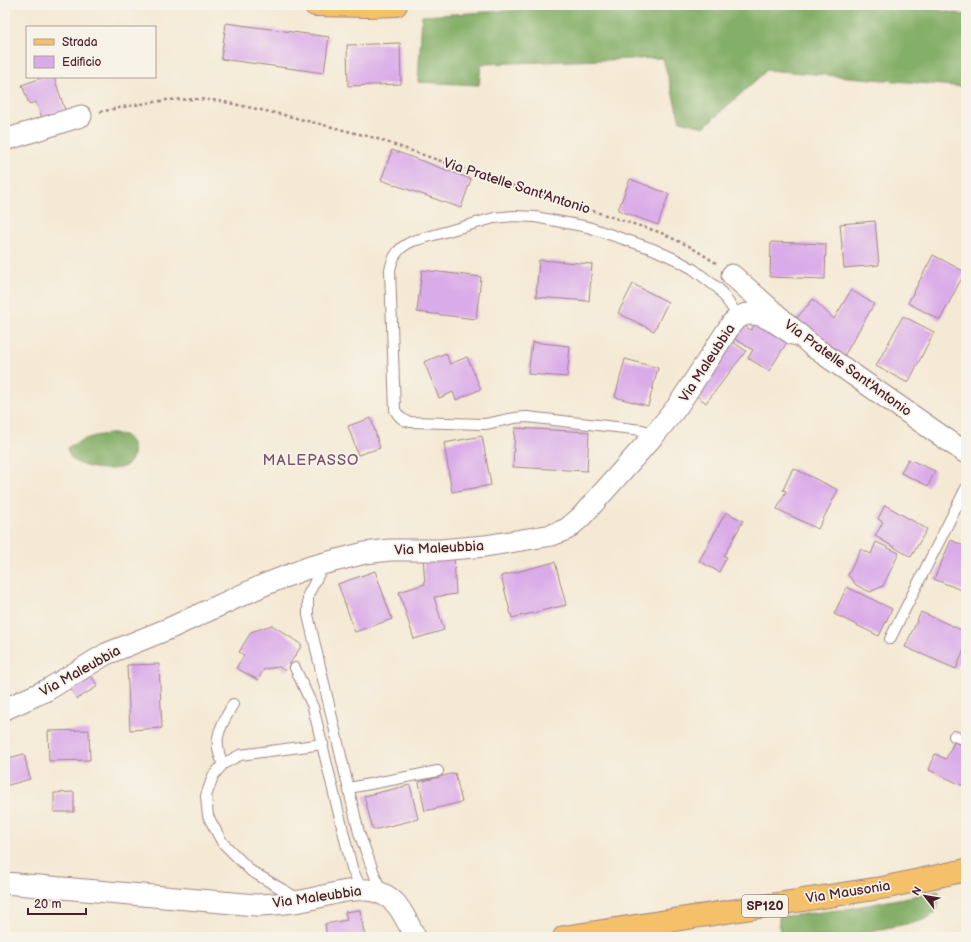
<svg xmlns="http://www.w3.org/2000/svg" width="971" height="942" font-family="'Balsamiq Sans',sans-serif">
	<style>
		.forest { fill: #84af67; stroke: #676749 }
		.building { fill: #daabe9 }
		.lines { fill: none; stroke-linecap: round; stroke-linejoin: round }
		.lane-casing { stroke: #9f8480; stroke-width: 12 }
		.street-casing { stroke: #9f8480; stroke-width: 23 }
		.primary-casing { stroke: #9f8480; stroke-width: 24 }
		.path { stroke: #9f8480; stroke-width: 2.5; stroke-dasharray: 3 3; stroke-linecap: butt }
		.lane { stroke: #fff; stroke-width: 10 }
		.street { stroke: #fff; stroke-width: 21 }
		.primary { stroke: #f4c16a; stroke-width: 22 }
		.labels { text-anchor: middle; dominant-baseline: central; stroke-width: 3.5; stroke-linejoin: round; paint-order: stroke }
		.shield { fill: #f7f3e8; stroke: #7e5f64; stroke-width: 1 }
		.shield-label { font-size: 13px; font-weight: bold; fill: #4a1f2b }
		.street-label { font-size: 14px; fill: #4a1f2b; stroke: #f7f3e8 }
		.neighbourhood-label { font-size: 15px; letter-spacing: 1px; fill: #7c506e; stroke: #f7f3e8 }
	</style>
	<rect width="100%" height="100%" fill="#f7f3e8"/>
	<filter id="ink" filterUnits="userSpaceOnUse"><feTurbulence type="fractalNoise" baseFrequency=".025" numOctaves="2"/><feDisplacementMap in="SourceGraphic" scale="8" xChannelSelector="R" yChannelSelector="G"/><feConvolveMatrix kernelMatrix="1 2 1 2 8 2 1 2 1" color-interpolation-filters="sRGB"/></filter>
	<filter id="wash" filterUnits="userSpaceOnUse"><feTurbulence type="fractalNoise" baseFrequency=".012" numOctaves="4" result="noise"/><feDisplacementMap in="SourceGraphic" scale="16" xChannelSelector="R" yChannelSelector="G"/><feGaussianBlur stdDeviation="0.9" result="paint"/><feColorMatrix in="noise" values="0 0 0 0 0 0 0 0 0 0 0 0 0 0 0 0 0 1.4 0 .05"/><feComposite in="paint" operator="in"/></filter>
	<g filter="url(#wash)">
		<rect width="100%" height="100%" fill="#f4e9d4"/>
		<path class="forest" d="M598,5H910L966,15V87L767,70L704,127L680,121L663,58L481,64L479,85L418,82L422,16Z
			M111,434C115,434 120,434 124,435C134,440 137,456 128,464C118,473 85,469 75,461C70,458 69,454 67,448C83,439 93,435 111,434Z
			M939,891C939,909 937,914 921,921L841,937H783C778,931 779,924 779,917L847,909Z"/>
		<g id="blocks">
			<path class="building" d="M226,23L329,37L324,73L221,59Z
				M400,43L401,84L348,86L347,45Z
				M44,77H54L65,110L42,118L36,102L29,104L22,85Z
				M392,150L471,179L461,208L381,180Z
				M630,179L669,194L658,225L618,210Z
				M875,221L879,265L844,268L840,224Z
				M771,242L826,244L825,279L770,277Z
				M933,255L965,272L940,320L908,303Z
				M539,260L592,264L589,301L536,297Z
				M422,270L481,277L476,319L417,312Z
				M633,284L668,302L654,331L618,313Z
				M851,290L874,304L844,356L820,342L795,320L813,299L834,319Z
				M903,316L934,332L908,383L876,366Z
				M758,319L789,339L769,371L748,358L753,350L735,339L743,325L751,330Z
				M532,342L570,346L567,377L528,374Z
				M733,342L746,351L706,403L693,393Z
				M446,353L450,364L467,357L481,389L456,400L453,392L439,398L424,362Z
				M625,359L658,368L648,406L615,397Z
				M371,418L380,448L358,455L348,426Z
				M515,428L589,432L587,471L513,467Z
				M482,436L491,485L452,492L444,443Z
				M908,459L935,471L928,486L901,473Z
				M793,468L838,490L818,529L777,509L786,491L783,490Z
				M885,505L927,529L911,557L875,536L883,522L878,519Z
				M726,512L743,521L724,556L727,557L719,572L699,561Z
				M951,540L966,547V592L934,579Z
				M876,542L899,553L883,586L870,592L856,585L848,575L861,549L871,554Z
				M454,555L456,594L434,597L444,630L414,639L399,592L425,584L423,557Z
				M555,562L566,605L512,618L501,576Z
				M375,571L392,619L355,632L338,584Z
				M847,587L892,609L879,636L834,614Z
				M921,612L966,632V645L956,669L905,647Z
				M272,625L302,645L285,671L279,667L264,669L258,680L236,668L244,655L239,652L251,632Z
				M159,664L162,728L130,730L127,665Z
				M87,670L98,686L77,699L67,684Z
				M89,730L90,760L49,761L48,731Z
				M954,742L966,747V787L929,770L935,754L946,759Z
				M24,754L30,779L5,786V759Z
				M455,773L462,802L425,811L419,782Z
				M410,785L418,819L373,830L364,796Z
				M74,792V812H54V793Z
				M360,910L365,937H327L325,924L347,920L345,912Z"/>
		</g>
	</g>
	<g filter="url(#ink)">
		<use href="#blocks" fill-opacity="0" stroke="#9f8480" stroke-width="1"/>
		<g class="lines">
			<defs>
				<path id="lane" d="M655,434L642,430L527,417C512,417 499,422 485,424L410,422C402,420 399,417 395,410L390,270C393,255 399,247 413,241L494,218L514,216L535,217L588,227L653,249L675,259L693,269L719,289L738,316
					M321,564V570L308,595V615L359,833L381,892
					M890,639L966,488
					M295,668L313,707L352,868L361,889
					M954,736L966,740
					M223,764C211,739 221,726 233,704
					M349,788L438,771
					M297,898L251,871L222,842L208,816L206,796L213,776L223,764L240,755L323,744"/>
				<path id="street" d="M5,140L81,116
					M732,275L812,346L966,453
					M5,709L47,690L106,654L168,629L266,584L310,567L365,553L390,550H440L485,546L552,535L567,529L581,517L655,434L677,407L732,323C751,302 774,322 793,334L796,332
					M5,883L256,905C271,905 286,903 301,901C331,896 373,876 397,905C404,914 410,927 415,937"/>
				<path id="primary" d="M315,5L368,6L396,5
					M564,937L887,887L966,870"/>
			</defs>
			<use href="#lane" class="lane-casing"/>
			<use href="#street" class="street-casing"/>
			<use href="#primary" class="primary-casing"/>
			<path class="path" d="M100,112L123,107L166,100L199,99L220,101L284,115L375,138L492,179L659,232L689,246L716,263"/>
			<use href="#lane" class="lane"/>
			<use href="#street" class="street"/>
			<use href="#primary" class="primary"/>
		</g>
	</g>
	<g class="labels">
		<rect class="shield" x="742" y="895" width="46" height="22" rx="3"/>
		<g class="shield-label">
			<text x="765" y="906">SP120</text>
		</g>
		<g class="street-label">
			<text transform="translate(517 186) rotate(18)">Via Pratelle Sant'Antonio</text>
			<text transform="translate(707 363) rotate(-57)">Via Maleubbia</text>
			<text transform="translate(848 368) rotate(36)">Via Pratelle Sant'Antonio</text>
			<text transform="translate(439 548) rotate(-3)">Via Maleubbia</text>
			<text transform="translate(80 671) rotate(-29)">Via Maleubbia</text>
			<text transform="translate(848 892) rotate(-9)">Via Mausonia</text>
			<text transform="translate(317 897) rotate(-8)">Via Maleubbia</text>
		</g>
		<g class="neighbourhood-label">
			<text x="311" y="460">MALEPASSO</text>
		</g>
	</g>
	<rect width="971" height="942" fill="none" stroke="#f7f3e8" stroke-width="20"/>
	<rect x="26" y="26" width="130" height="52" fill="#f7f3e8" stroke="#b29e9c"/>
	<rect x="34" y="39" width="20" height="6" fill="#f4c16a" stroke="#b29e9c"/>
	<text x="62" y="46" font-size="12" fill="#4a1f2b">Strada</text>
	<rect x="34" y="56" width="20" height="12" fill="#daabe9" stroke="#b29e9c"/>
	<text x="62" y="66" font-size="12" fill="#4a1f2b">Edificio</text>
	<g transform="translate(925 896) rotate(301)" stroke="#f7f3e8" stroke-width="3" paint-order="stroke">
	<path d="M0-3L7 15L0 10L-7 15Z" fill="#4a1f2b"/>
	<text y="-6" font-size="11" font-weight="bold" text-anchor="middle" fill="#4a1f2b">N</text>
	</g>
	<path d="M28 908v6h58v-6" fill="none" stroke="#4a1f2b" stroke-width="2"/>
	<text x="34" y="908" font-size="12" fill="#4a1f2b" stroke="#f7f3e8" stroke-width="3" paint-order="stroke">20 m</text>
</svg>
